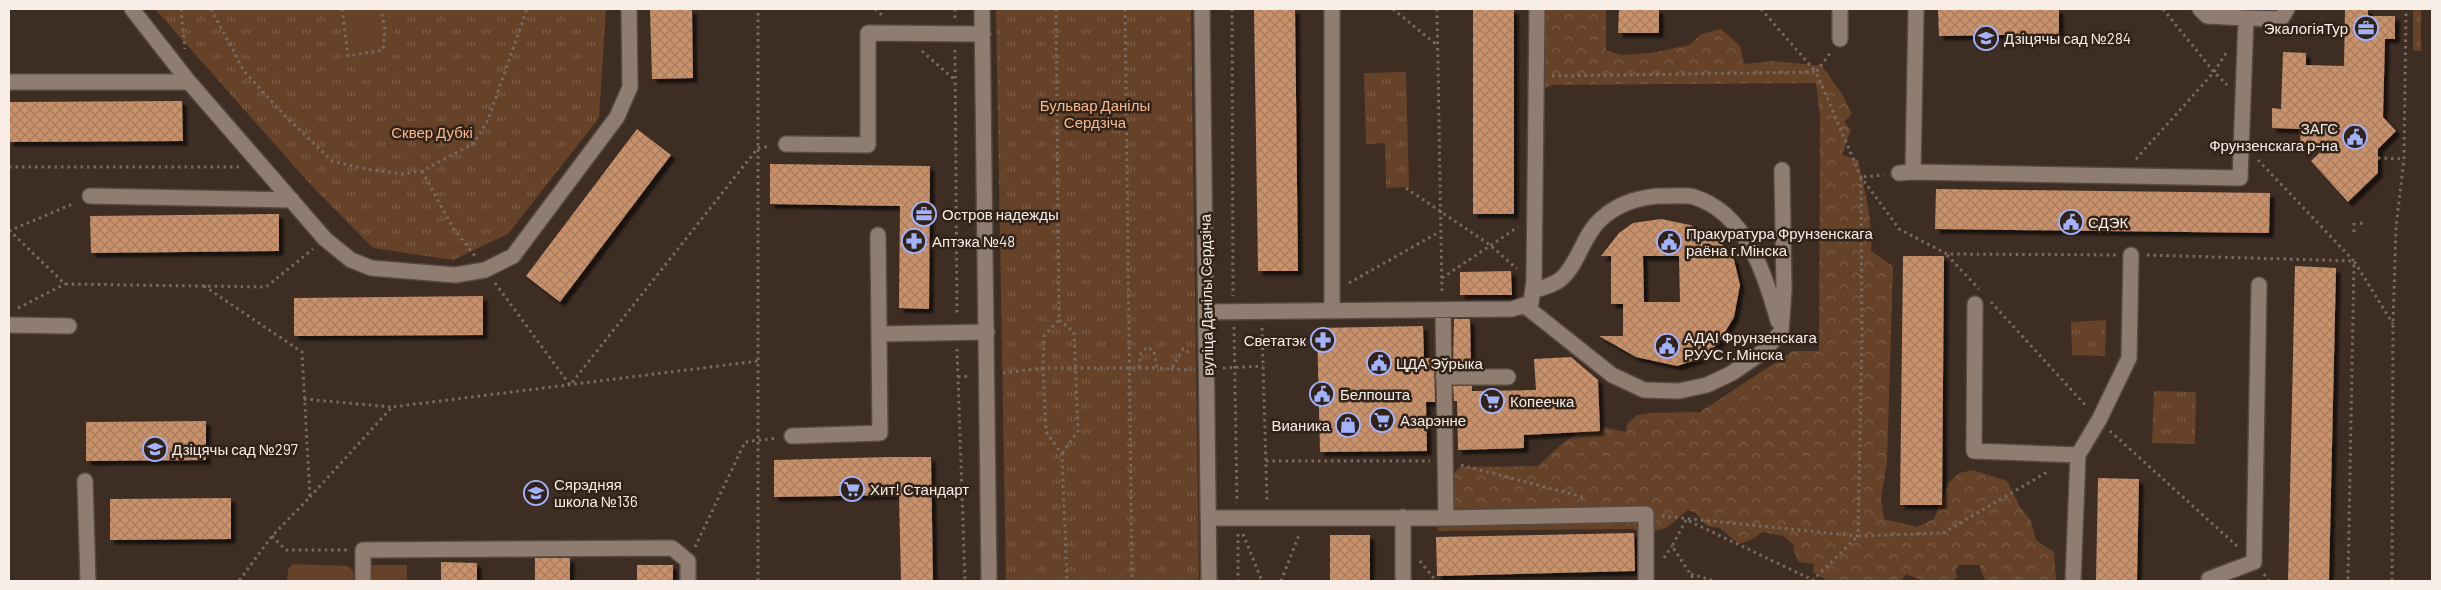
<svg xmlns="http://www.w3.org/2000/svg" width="2441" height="590" font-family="Barlow,sans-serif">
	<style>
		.grass { fill: url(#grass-tufts) }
		.forest { fill: url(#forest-crowns) }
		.garden { fill: #664229 }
		.building { fill: url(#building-cross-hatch); fill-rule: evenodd; filter: url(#shadow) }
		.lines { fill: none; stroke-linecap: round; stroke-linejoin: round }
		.minor-casing { stroke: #564941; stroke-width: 18 }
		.path { stroke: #796b62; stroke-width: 3; stroke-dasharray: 2.5 4; stroke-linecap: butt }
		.minor { stroke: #907d71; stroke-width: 15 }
		.labels { text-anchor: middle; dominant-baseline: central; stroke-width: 5; stroke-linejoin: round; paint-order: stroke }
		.poi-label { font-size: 15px; fill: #f8eee7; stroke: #322319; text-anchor: start }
		.park-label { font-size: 15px; fill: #f9b88d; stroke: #322319 }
		.street-label { font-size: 15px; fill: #f8eee7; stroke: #322319 }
	</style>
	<defs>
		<pattern id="grass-tufts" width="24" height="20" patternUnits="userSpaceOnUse" patternTransform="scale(1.25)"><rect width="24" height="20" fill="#664229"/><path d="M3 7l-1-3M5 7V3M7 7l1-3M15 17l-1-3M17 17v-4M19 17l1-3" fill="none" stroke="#7d5e48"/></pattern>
		<pattern id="forest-crowns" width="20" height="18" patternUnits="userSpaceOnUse" patternTransform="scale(1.25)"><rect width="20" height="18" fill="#664229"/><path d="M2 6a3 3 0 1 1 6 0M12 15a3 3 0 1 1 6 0" fill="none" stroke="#7d5e48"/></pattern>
		<pattern id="building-cross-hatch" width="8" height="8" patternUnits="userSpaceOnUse" patternTransform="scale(1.25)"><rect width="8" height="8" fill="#cb926b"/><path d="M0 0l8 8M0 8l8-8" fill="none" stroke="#a47c60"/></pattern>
		<filter id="shadow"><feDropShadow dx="4.5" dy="4.5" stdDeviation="1" flood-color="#0009"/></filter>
	</defs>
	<rect width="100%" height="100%" fill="#3d2d23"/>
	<path class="grass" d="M155,9H606L599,118L508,234L453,260L373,248L310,184Z
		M996,9H1191L1199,581H1006Z
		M2413,9H2421V51H2413Z
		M1406,72L1409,187L1386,188L1385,143L1366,144L1364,73Z
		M2106,320L2105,356L2072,355L2071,322Z
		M2154,391L2196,392L2195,444L2152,443Z"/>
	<path class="forest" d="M1532,9H1606V50L1621,55L1651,53L1689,45L1701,34L1721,29L1740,46L1744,64L1772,61L1822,66L1842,94L1852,114L1844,122L1851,130L1842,155L1858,160C1864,190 1873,219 1871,251L1893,266L1887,462L1881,499L1884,519L1917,527L1934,519L1948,484L1959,473L1973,470L2007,481L2020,507L2031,521L2036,540L2054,552L2056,581H1985L1979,565H1959L1956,570L1957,578C1943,588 1920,580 1906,574L1901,581H1828L1813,572L1814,564L1799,562L1793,550L1794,545L1783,536L1763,532L1753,539L1739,544L1720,528L1707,526L1696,513L1688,510L1666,528L1640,534L1634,529L1438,531L1439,511L1454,508L1452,476L1460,467L1538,466L1563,443L1587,427L1600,431L1603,427L1626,432L1627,424L1637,415L1649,413L1700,412L1793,351H1819L1820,117L1816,83L1554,85L1532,92Z"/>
	<path class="garden" d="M338,9H390L397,54L347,62Z
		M293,564L348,566L353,571L354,581H287L288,569Z
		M369,565H407V581H369Z"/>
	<path class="building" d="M650,9H692L693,78L652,79Z
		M1254,9H1295L1298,271H1258Z
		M1473,9H1514V214H1473Z
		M1619,9H1659V33H1618Z
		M1938,9H2059V34L1939,36Z
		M2345,9H2368V16H2395V39H2385L2383,117L2396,131L2378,149V173L2348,202L2311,161L2329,144L2300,143L2301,129L2272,128V108L2281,109L2283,52L2306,53V65L2344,66Z
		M182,101L183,141L9,142V102Z
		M637,129L671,155L560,302L526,276Z
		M770,164L930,166L929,309L899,308L900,206L770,204Z
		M1936,189L2270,193L2269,233L1935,229Z
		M279,214V251L91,253L90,216Z
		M1661,219L1690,225L1716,236L1734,260L1740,285L1734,317L1719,342L1705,357L1677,366L1636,357L1599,336H1623V304H1611V256H1601L1619,233L1633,223ZM1643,256H1679L1680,302H1644Z
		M1903,256H1944L1942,505H1900Z
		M2295,266L2336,268L2329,581H2288Z
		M1511,271L1512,295H1460V272Z
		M483,296V335L294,336V298Z
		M1454,319H1470L1471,368H1453Z
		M1423,326L1424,358H1434L1435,402H1426L1427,451L1320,452L1317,328Z
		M1571,357L1598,380L1600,431L1524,435V448L1458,450L1457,401H1454L1453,386H1472V391L1536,390L1534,359Z
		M206,421V460L86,461V422Z
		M889,457H931L933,581H901L899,495L774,497V460Z
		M2098,478L2139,479L2137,581H2096Z
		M231,498V539L110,540V499Z
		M1634,533L1635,571L1437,576L1436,537Z
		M1330,535H1370V581H1330Z
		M535,558H570V581H535Z
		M441,562L477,563V581H441Z
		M637,565H673V581H637Z"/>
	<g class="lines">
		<defs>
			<path id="minor" d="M132,9L189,82L325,239L351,260L371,268L455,275L485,270L513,256L617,117L630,87L629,9
				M982,9L989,581
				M1202,9L1209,581
				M1332,9V311
				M1840,9V39
				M2200,9L2207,16L2246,18
				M9,82H189
				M786,144L868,145V33L983,34
				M1913,172L1916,11
				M1899,173L1913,172L2240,178L2246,18L2281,19L2287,9
				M90,196L292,200
				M1533,291C1542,288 1554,285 1561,279C1579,263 1583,235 1601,219C1618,203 1644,195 1667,196C1676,196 1686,195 1694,197C1746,213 1765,274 1778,321
				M1975,304L1974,451L2078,455
				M1524,305L1612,375L1644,390L1679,391L1707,385L1732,373L1764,351L1781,332L1784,289L1782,170
				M1443,310L1446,518
				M1206,312L1512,309L1531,303L1534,280L1537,9
				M9,325L69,326
				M879,334L987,332
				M1443,377H1508
				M792,436L880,433L878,235
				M85,481L88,581
				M1403,517V581
				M1208,518H1446L1646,514V581
				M363,581V550L672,548L688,561V581
				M2073,581L2078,455L2099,420L2129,358L2131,255
				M2209,581V579L2254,562L2259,285"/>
		</defs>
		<use href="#minor" class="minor-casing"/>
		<path class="path" d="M181,9L185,49
			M211,9L244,71L283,114L332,161L366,169L402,174L422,171L474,143L488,120L527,9
			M342,9L348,56L383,50L385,29L381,9
			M875,9L884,17
			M955,9V18
			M1056,9L1059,320L1044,336L1043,368L1046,432L1062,454L1067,581
			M1125,9L1132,581
			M1232,9L1233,296
			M1393,9L1438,46
			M1437,9L1442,294
			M1761,9L1816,72L1831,52
			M2163,9L2214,72L2227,85
			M955,50L957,316
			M922,51L956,81
			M1552,76L1816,72L1861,177L1899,229L1947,254L2116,255
			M2378,158L2404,159
			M2136,159L2214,72L2228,50
			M2258,160L2354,261L2348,581
			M9,167H241
			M422,171L453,228L475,256
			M1406,188L1490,245L1517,269
			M2354,223V236
			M2360,223L2366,224
			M9,230L65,284L266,287L313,249
			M9,231L75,203
			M1947,255L1979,289
			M2147,255L2354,261L2393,324
			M1442,278L1518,227
			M495,283L570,385L758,148L771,146
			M1349,283L1441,231
			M204,286L302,352L310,497L272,536L239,581
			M1991,302L2087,407
			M18,308L65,284
			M1059,320L1074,332L1078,431L1062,454
			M1234,327L1237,503
			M1262,328L1267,502
			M957,349L965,581
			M1139,368H1157
			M1223,368L1263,366
			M1171,369L1191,370
			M1003,373L1043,368H1139L1141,353L1147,347L1154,351L1157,368L1171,369L1183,349H1186L1189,355
			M958,377L969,376
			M304,399L392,407
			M2110,431L2237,546
			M1266,461H1430
			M1461,465L1583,497
			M310,497L392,407L758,361
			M1662,516L1858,536L1862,338L1861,177L1884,175
			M1686,520L1672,546L1695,581
			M1689,521L1815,581
			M1238,534V581
			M1243,534L1262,581
			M272,536L286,550H348
			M695,547L745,442L777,438
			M1664,558L1672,546
			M1420,561L1436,581
			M1691,574L1715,581
			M2264,574L2269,581
			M758,581V9
			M1281,581L1299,535
			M1812,581L1858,536L1943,533L2049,471
			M2392,581L2393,324L2396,227L2404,159L2406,9"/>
		<use href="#minor" class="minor"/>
	</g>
	<defs>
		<symbol id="office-ring" viewBox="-11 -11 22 22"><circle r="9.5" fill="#322319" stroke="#a3b2fd" stroke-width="1.5"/><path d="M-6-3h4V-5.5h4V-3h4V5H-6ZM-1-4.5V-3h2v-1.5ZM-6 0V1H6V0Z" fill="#a3b2fd"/></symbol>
		<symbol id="school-ring" viewBox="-11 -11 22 22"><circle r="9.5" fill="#322319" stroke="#a3b2fd" stroke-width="1.5"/><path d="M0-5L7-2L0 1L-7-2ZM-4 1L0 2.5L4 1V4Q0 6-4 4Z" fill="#a3b2fd"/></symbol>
		<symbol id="civic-ring" viewBox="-11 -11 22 22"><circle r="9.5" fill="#322319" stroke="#a3b2fd" stroke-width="1.5"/><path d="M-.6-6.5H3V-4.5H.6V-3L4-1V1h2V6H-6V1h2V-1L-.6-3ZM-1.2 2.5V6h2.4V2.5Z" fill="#a3b2fd"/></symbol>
		<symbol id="pharmacy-ring" viewBox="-11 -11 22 22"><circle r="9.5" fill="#322319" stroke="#a3b2fd" stroke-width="1.5"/><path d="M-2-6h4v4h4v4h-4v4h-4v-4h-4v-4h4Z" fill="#a3b2fd"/></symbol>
		<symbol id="supermarket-ring" viewBox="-11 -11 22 22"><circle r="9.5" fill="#322319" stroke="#a3b2fd" stroke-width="1.5"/><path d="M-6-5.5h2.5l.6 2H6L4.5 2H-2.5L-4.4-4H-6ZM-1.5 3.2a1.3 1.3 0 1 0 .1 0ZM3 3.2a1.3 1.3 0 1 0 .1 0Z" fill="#a3b2fd"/></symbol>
		<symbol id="shop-ring" viewBox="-11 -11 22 22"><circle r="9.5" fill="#322319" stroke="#a3b2fd" stroke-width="1.5"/><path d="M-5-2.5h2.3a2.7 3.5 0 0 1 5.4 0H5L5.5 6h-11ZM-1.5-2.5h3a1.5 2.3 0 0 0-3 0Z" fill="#a3b2fd"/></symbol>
	</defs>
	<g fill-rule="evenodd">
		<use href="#office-ring" x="2352" y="14" width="28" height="28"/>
		<use href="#school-ring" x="1972" y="24" width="28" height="28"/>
		<use href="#civic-ring" x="2341" y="123" width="28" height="28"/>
		<use href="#office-ring" x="910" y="200" width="28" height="28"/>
		<use href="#civic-ring" x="2057" y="208" width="28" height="28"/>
		<use href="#pharmacy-ring" x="900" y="227" width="28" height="28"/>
		<use href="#civic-ring" x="1655" y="228" width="28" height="28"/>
		<use href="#pharmacy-ring" x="1309" y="326" width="28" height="28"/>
		<use href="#civic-ring" x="1653" y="332" width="28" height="28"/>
		<use href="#civic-ring" x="1365" y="349" width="28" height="28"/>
		<use href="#civic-ring" x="1308" y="380" width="28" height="28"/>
		<use href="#supermarket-ring" x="1478" y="387" width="28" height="28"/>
		<use href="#supermarket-ring" x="1368" y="406" width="28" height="28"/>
		<use href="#shop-ring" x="1334" y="411" width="28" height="28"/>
		<use href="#school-ring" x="141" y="435" width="28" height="28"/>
		<use href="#supermarket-ring" x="838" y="475" width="28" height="28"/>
		<use href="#school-ring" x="522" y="479" width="28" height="28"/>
	</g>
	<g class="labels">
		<g class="poi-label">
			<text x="2348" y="28" text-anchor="end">ЭкалогіяТур</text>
			<text x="2004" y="38">Дзіцячы сад №284</text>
			<text x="2338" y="128" text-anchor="end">ЗАГС<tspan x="2338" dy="17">Фрунзенскага р-на</tspan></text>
			<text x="942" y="214">Остров надежды</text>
			<text x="2088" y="222">СДЭК</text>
			<text x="1686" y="233">Пракуратура Фрунзенскага<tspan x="1686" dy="17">раёна г.Мінска</tspan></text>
			<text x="932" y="241">Аптэка №48</text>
			<text x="1684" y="337">АДАІ Фрунзенскага<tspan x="1684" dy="17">РУУС г.Мінска</tspan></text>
			<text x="1306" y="340" text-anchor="end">Светатэк</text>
			<text x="1396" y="363">ЦДА Эўрыка</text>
			<text x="1340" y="394">Белпошта</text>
			<text x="1510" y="401">Копеечка</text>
			<text x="1400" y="420">Азарэнне</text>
			<text x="1330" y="425" text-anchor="end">Вианика</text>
			<text x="172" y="449">Дзіцячы сад №297</text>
			<text x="554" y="484">Сярэдняя<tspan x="554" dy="17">школа №136</tspan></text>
			<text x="870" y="489">Хит! Стандарт</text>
		</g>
		<g class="park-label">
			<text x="1095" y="105">Бульвар Данілы<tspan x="1095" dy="17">Сердзіча</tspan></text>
			<text x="432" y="132">Сквер Дубкі</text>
		</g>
		<g class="street-label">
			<text transform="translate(1206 295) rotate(-91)">вуліца Данілы Сердзіча</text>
		</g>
	</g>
	<rect width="2441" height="590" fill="none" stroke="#f8eee7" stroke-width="20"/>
</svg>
